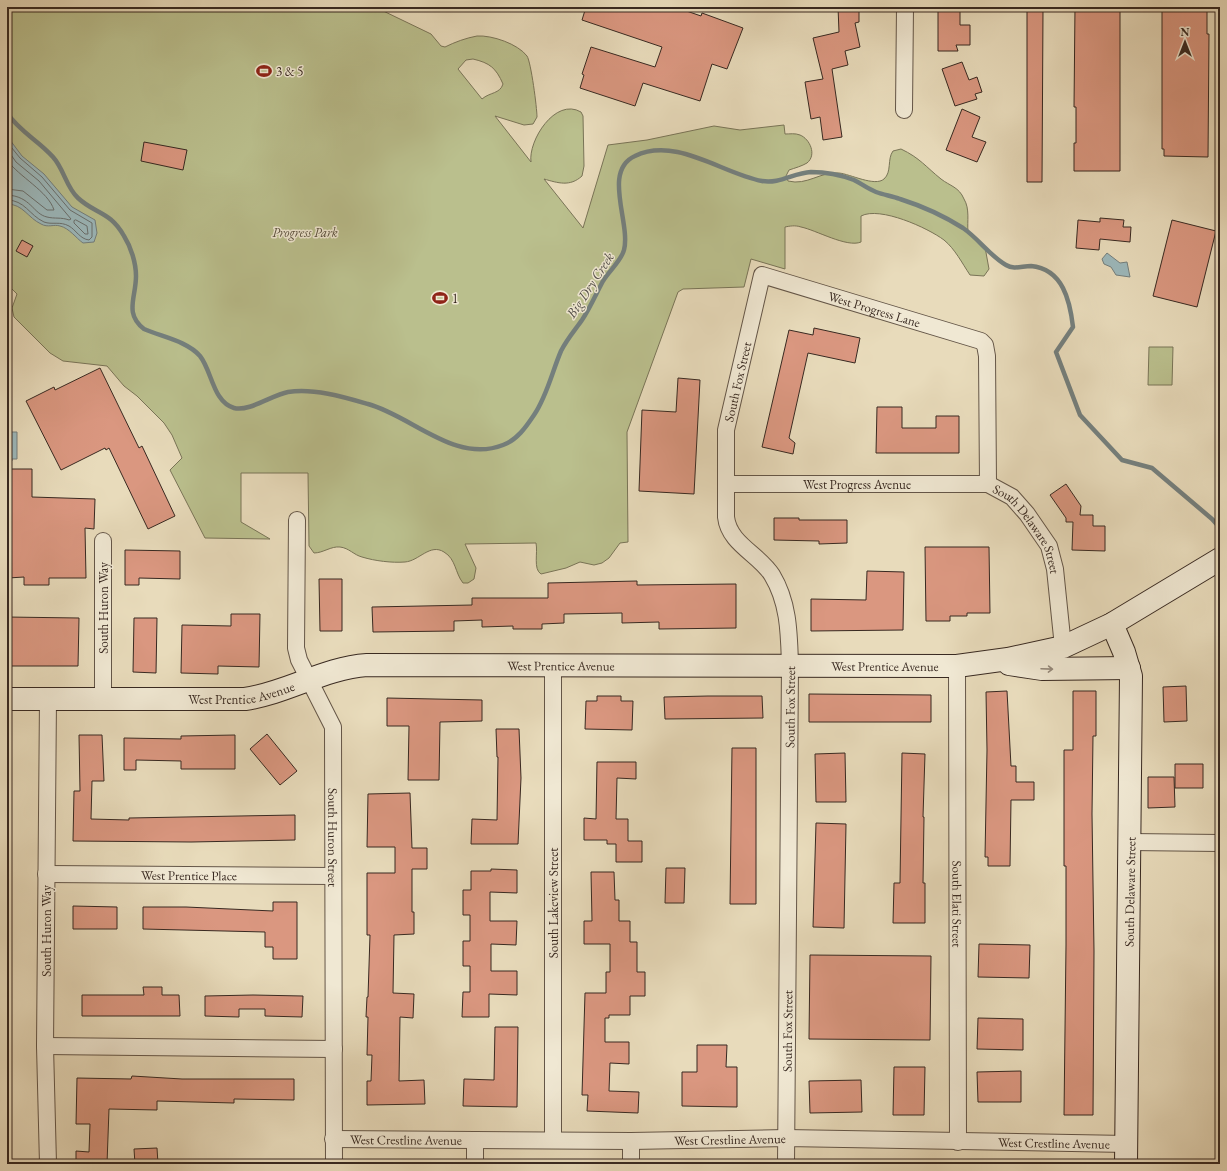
<svg xmlns="http://www.w3.org/2000/svg" width="1227" height="1171" font-family="'EB Garamond',serif">
	<style>
		.green { fill: #babf8d; stroke: #797457; fill-rule: evenodd }
		.water { fill: #9cb8bb; stroke: #747f7d }
		.lines { fill: none; stroke-linecap: round; stroke-linejoin: round }
		.shore { stroke: #6a706e; stroke-width: 1 }
		.stream { stroke: #747f7d; stroke-width: 4.5 }
		.building { fill: #da9780; stroke: #382921 }
		.street-casing { stroke: #645648; stroke-width: 18 }
		.secondary-casing { stroke: #382921; stroke-width: 24 }
		.street { stroke: #f0e8d3; stroke-width: 16 }
		.secondary { stroke: #f0e8d3; stroke-width: 22 }
		.oneway { stroke: #94887a }
		.labels { text-anchor: middle; dominant-baseline: central; stroke-width: 3; stroke-linejoin: round; paint-order: stroke }
		.poi-label { font-size: 13px; fill: #382921; stroke: #f0e8d3; text-anchor: start }
		.park-label { font-size: 13px; font-style: italic; fill: #584e3c; stroke: #f0e8d3 }
		.street-label { font-size: 13px; fill: #382921; stroke: #f0e8d3 }
		.water-label { font-size: 14px; font-style: italic; fill: #514d48; stroke: #f0e8d3 }
	</style>
	<rect width="100%" height="100%" fill="#e8dbbb"/>
	<filter id="stains"><feTurbulence type="fractalNoise" baseFrequency=".005" numOctaves="4"/><feColorMatrix values="0 0 0 0 .2 0 0 0 0 .09 0 0 0 0 .02 0 0 0 .5 -.17"/></filter>
	<radialGradient id="worn" r=".72"><stop offset=".6" stop-color="#630" stop-opacity="0"/><stop offset="1" stop-color="#630" stop-opacity=".3"/></radialGradient>
	<path class="green" d="M7,7H375L431,34L441,46L445,47C455,42 466,38 477,36C492,35 518,44 527,56C531,62 537,108 537,117L533,124L524,125L495,116L531,162C528,141 555,97 581,112L583,116L584,166L582,176C570,187 558,183 544,179L583,228L608,145L647,140L714,126L740,130L784,125L785,134C790,134 795,133 800,135C810,139 817,155 807,163C802,166 795,168 789,170L786,176L788,181C807,186 821,171 839,173C850,174 875,187 884,179C892,172 887,159 893,151L901,149C920,158 926,167 941,179C950,186 959,187 964,199C970,209 967,221 968,232L985,247L989,269L984,276L970,275C962,263 955,249 944,240C928,228 880,206 861,216V242C847,248 816,230 801,227C795,225 790,226 785,227V269L751,259L744,287L683,289L678,292L627,432L628,542L620,543L609,558L602,563L594,565L580,562L566,568L541,574C533,569 538,553 536,543L465,544L476,568L474,579L468,583H463C455,573 456,559 444,552C430,543 419,561 405,562C392,563 375,561 362,557C354,555 349,548 340,547C331,546 323,553 314,553L309,546L308,473H241V522L270,539L205,538L170,470L182,458L172,435L164,423L137,396L124,386L107,366L63,361L50,353L14,317L12,308L17,294L10,287L7,292ZM473,59C490,63 496,68 503,84C500,94 490,92 482,99L458,69L466,60Z
		M1149,347H1173L1172,385H1148Z"/>
	<path class="water" d="M7,136L22,156L44,174L72,207L95,220L97,233L94,242L83,243C76,238 69,228 60,226C54,224 48,228 41,224C28,218 23,204 7,204Z
		M1107,253L1120,263L1127,262L1130,277L1116,275L1111,267L1104,264L1102,259Z
		M7,432H17V459H12V461L7,459Z"/>
	<g class="lines">
		<path class="shore" d="M7,142L20,158L42,177L70,210L92,223V237L89,240C80,239 76,230 69,226C60,221 52,225 44,222C29,215 25,200 7,200
			M7,149L16,162L39,181L71,219L69,220C61,217 55,219 47,217C33,214 31,196 7,195
			M7,160C19,177 48,191 54,210H47L23,191L7,189
			M76,220L87,226L88,234H85L74,223V221Z"/>
		<path class="stream" d="M7,113C20,132 38,140 53,157C64,169 66,187 78,198C95,214 110,211 124,236C131,247 136,263 136,276C136,298 124,313 144,329C162,337 187,341 200,356C212,371 213,402 234,408C249,412 272,395 288,392C314,388 344,397 368,404C412,416 455,464 503,445C517,440 526,427 534,415C547,396 552,372 561,351C567,339 575,330 582,320C590,308 596,294 603,281C609,271 621,261 624,250C631,223 602,171 635,156C676,136 723,174 762,181C780,184 793,173 811,172C825,172 841,175 854,180C862,184 868,189 876,192C884,195 892,196 900,199C922,206 944,216 963,228C979,239 990,256 1006,265C1014,270 1022,266 1031,266C1063,269 1070,301 1073,327L1056,352L1080,415L1122,460L1152,468L1212,519L1220,528"/>
	</g>
	<path class="building" d="M586,7H675L701,16L702,13L743,28L727,69L712,64L700,101L643,83L635,106L580,88L584,75L582,74L591,47L655,67L662,47L582,20Z
		M838,7H859V22L855,23L860,47L845,51L848,65L832,69L842,137L823,140L820,117L811,119L805,82L823,79L813,38L839,32Z
		M1075,7H1120V171H1074V143H1076V107H1074Z
		M1162,7H1207V34H1209L1208,157L1164,156V149H1162Z
		M1027,10H1043L1042,182H1027Z
		M938,11H960V25H970V45H956L958,51H938Z
		M962,62L969,80L977,77L982,92L975,94L977,99L955,106L942,69Z
		M962,109L980,117L972,137L986,142L977,162L946,150Z
		M144,142L187,150L183,170L141,161Z
		M1100,218L1124,220L1123,227H1131L1130,242L1100,239L1099,250L1076,248L1078,220L1100,222Z
		M1172,220L1216,231L1197,307L1153,296Z
		M22,240L33,246L27,257L16,251Z
		M814,328L860,338L855,363L808,353L789,438L795,443L793,454L762,447L789,330L813,335Z
		M100,368L139,448L142,446L175,516L148,529L109,448L106,450L105,448L61,470L26,401L54,387L55,390Z
		M678,378L700,380L694,494L639,491L642,410L676,412Z
		M877,407H902V428H936V416H959V453H876Z
		M10,469H32V497L95,499L94,529L85,528L86,578H49V585H24V577L8,578L7,499H10Z
		M1066,484L1081,506L1080,515H1093V526H1105V551L1072,550L1073,522H1066V518L1050,495Z
		M774,518H799V520H847V543L819,544V541L774,540Z
		M925,547H989L990,613H967V616H950V621H926Z
		M125,550L180,551V579L139,578V585H125Z
		M867,571L904,572L903,630L811,631V599L866,600Z
		M319,579H342V631H320Z
		M637,581V585L736,584V628L659,629V622L622,623V613L564,614V623L542,624V629H513V626L482,627V620L454,621V631L373,632L372,607L472,605V598H548V583Z
		M231,614H260L259,667L218,666V674L181,673L182,625L231,626Z
		M7,617L79,618L78,666H7Z
		M134,618H157L156,673L133,672Z
		M1186,686L1187,721L1164,722L1163,687Z
		M1007,691L1011,766H1016V782H1034V800H1011L1010,866H988V857H985L987,750L986,692Z
		M1073,691H1096V736H1093L1092,814L1094,951L1093,1115H1064L1066,945V866H1064V750H1073Z
		M809,694L931,695V722H809Z
		M597,696H621V701H633L632,730L585,729L586,701H597Z
		M708,696H762L763,718L665,719L664,697Z
		M387,698L482,700V721L440,722L439,780H408L409,726H387Z
		M496,729H519L521,778L518,844H471L472,819L497,820L498,757H497Z
		M267,734L297,771L280,785L250,749Z
		M79,735H102L104,781H92L91,819L129,820V818L295,815V840L191,842L73,841L74,791H80Z
		M235,735V769H181V761L136,760V770H124V738L181,739V736Z
		M732,748H756V904H730Z
		M845,753L846,802H816L815,754Z
		M902,753L925,754L923,817H924L923,883H925V923H893L894,883H900Z
		M597,762H636V779L617,778L616,819H628V841H642V862H616V844H607V840H584V818L596,819Z
		M1175,764H1203V788H1175Z
		M1148,777H1174L1175,807L1148,808Z
		M410,793L412,848H427V869H412V912H414V934L394,935L393,993L414,994L413,1018L400,1017L399,1081L424,1080L425,1104L367,1105V1081H371L372,1055H367L368,1017H366L367,997H368L370,935H367V873H395V847H367L368,794Z
		M816,823L846,824L844,928L813,927Z
		M666,868H685L684,903H665Z
		M491,869L517,870V893L490,892V921H517L516,945L491,944V971H517V995L489,994V1017H462L463,992H470V966H463V941H470V915H463V890H471V871H491Z
		M591,872H614L615,900H619V921H630V942H637V972H645V996H630V1015H609V1018H605V1042H629V1064L610,1063L609,1091L639,1092L638,1113L587,1111L588,1095H582L585,993H606V972H610V944H584V921H592Z
		M273,902H297V959H273V947H265V932L143,929V907H186L273,911Z
		M73,906L117,907V929H73Z
		M979,944L1030,945L1029,978L978,977Z
		M810,955L931,956L930,1040L809,1039Z
		M143,987H162V995H179L180,1016H82V995H144Z
		M253,995L303,996L302,1017L265,1016V1009H239V1017L205,1016V996Z
		M978,1018L1023,1019V1050L977,1049Z
		M495,1027H518L517,1107L463,1106L464,1079L494,1080Z
		M697,1045H727L726,1067H737V1107L682,1106V1072H697Z
		M894,1067H925L924,1115H893Z
		M1021,1071V1102H978L977,1072Z
		M132,1076L182,1079H294V1100L234,1099V1103L157,1101V1110L109,1109L107,1164H76V1151L89,1152L90,1124H76L77,1078L131,1079Z
		M861,1080L862,1112L810,1113L809,1081Z
		M157,1148L158,1164H135L134,1149Z"/>
	<g class="lines">
		<defs>
			<g id="street">
				<path d="M904,110L905,7"/>
				<path id="s1" d="M726,484H988L1012,497L1027,514L1049,546L1055,569L1063,647"/>
				<path id="s2" d="M297,520L296,648L299,660L333,727L334,1164"/>
				<path d="M553,665V1140"/>
				<path id="s3" d="M957,666L958,1142"/>
				<path d="M48,699L45,1046L48,1164"/>
				<path d="M103,699V541"/>
				<path d="M1130,842L1220,843"/>
				<path id="s4" d="M46,874L333,876"/>
				<path d="M45,1046L334,1049"/>
				<path id="s5" d="M333,1139L631,1141L786,1138L1127,1144"/>
				<path d="M631,1141V1164"/>
				<path d="M475,1164V1140"/>
				<path id="s6" d="M786,1164L790,665C789,634 789,603 772,575C759,554 729,544 726,517V430L762,275L981,341L985,345L987,356L988,484"/>
			</g>
			<g id="secondary">
				<path d="M1112,624L1124,652L1131,676L1126,1164"/>
				<path d="M1009,664L1042,669L1129,668"/>
				<path id="s7" d="M7,699H245C287,693 324,668 367,665L957,666L1008,659L1063,647L1112,624L1220,559"/>
			</g>
		</defs>
		<use href="#street" class="street-casing"/>
		<use href="#secondary" class="secondary-casing"/>
		<use href="#street" class="street"/>
		<use href="#secondary" class="secondary"/>
	</g>
	<defs><path id="oneway-shaft" d="M-6 0H5M1.5-3L5.5 0L1.5 3" fill="none" stroke-width="1.6" stroke-linecap="round" stroke-linejoin="round"/></defs>
	<use class="oneway" href="#oneway-shaft" transform="translate(1047 669) rotate(2)"/>
	<defs>
		<symbol id="stadium-bare" viewBox="-9 -9 18 18"><path d="M0-5a6.5 5 0 1 0 0 10a6.5 5 0 1 0 0-10ZM-3.5-1.8h7v3.6h-7Z" fill="#8f2418" stroke="#f0e8d3" stroke-width="2.5" paint-order="stroke"/></symbol>
	</defs>
	<g fill-rule="evenodd">
		<use href="#stadium-bare" x="253" y="60" width="22" height="22"/>
		<use href="#stadium-bare" x="429" y="287" width="22" height="22"/>
	</g>
	<g class="labels">
		<g class="poi-label">
			<text x="276" y="71">3 &amp; 5</text>
			<text x="452" y="298">1</text>
		</g>
		<g class="park-label">
			<text x="305" y="232">Progress Park</text>
		</g>
		<g class="street-label">
			<text stroke="none"><textPath href="#s6" startOffset="1031">West Progress Lane</textPath></text>
			<text stroke="none"><textPath href="#s6" startOffset="804">South Fox Street</textPath></text>
			<text stroke="none"><textPath href="#s1" startOffset="131">West Progress Avenue</textPath></text>
			<text stroke="none"><textPath href="#s1" startOffset="324">South Delaware Street</textPath></text>
			<text transform="translate(103 608) rotate(-90)">South Huron Way</text>
			<text stroke="none"><textPath href="#s7" startOffset="559">West Prentice Avenue</textPath></text>
			<text stroke="none"><textPath href="#s7" startOffset="883">West Prentice Avenue</textPath></text>
			<text stroke="none"><textPath href="#s7" startOffset="235">West Prentice Avenue</textPath></text>
			<text stroke="none"><textPath href="#s6" startOffset="457">South Fox Street</textPath></text>
			<text stroke="none"><textPath href="#s2" startOffset="326">South Huron Street</textPath></text>
			<text stroke="none"><textPath href="#s4" startOffset="143">West Prentice Place</textPath></text>
			<text transform="translate(1130 892) rotate(-89)">South Delaware Street</text>
			<text transform="translate(553 903) rotate(-90)">South Lakeview Street</text>
			<text stroke="none"><textPath href="#s3" startOffset="238">South Elati Street</textPath></text>
			<text transform="translate(46 931) rotate(-90)">South Huron Way</text>
			<text stroke="none"><textPath href="#s6" startOffset="133">South Fox Street</textPath></text>
			<text stroke="none"><textPath href="#s5" startOffset="397">West Crestline Avenue</textPath></text>
			<text stroke="none"><textPath href="#s5" startOffset="73">West Crestline Avenue</textPath></text>
			<text stroke="none"><textPath href="#s5" startOffset="721">West Crestline Avenue</textPath></text>
		</g>
		<g class="water-label">
			<text transform="translate(590 285) rotate(-57)">Big Dry Creek</text>
		</g>
	</g>
	<rect width="1227" height="1171" fill="none" stroke="#e8dbbb" stroke-width="24"/>
	<rect x="8" y="8" width="1211" height="1155" fill="none" stroke="#382921" stroke-width="2"/>
	<rect x="12" y="12" width="1203" height="1147" fill="none" stroke="#382921"/>
	<g transform="translate(1185 42)" stroke="#f0e8d3" stroke-width="3" paint-order="stroke">
	<path d="M0-3L7 15L0 10L-7 15Z" fill="#382921"/>
	<text y="-6" font-size="11" font-weight="bold" text-anchor="middle" fill="#382921">N</text>
	</g>
	<rect width="100%" height="100%" filter="url(#stains)"/>
	<rect width="100%" height="100%" fill="url(#worn)"/>
</svg>
